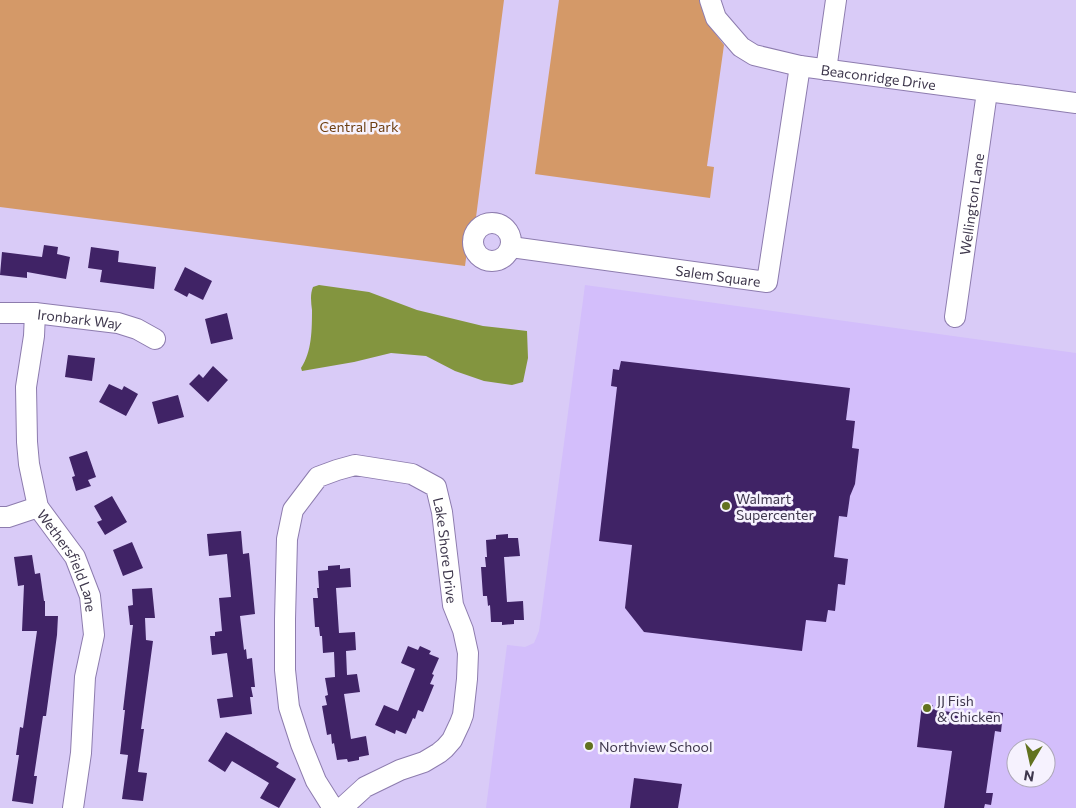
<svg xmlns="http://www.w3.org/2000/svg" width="1076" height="808" font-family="Commissioner,sans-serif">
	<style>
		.built { fill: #d3befb; fill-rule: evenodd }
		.green { fill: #d49968 }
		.water { fill: #83953f }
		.building { fill: #402366 }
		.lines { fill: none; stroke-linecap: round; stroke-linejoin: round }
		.minor-casing { stroke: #8d7cae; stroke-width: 22 }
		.minor { stroke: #fff; stroke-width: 20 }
		.poi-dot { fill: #62721f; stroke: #f6f2fe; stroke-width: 2 }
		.labels { text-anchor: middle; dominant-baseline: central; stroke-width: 5; stroke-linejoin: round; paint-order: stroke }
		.street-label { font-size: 14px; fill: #3f384d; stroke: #f6f2fe }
		.park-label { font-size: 14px; fill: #6e3f12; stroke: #f6f2fe }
		.poi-label { font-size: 14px; fill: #3f384d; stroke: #f6f2fe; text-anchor: start }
	</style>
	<rect width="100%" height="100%" fill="#d9cbf7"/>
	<path class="built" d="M585,285L1076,353V808H486L507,645L525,647L534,643L539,631ZM1016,748H1046V778H1016Z"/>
	<path class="green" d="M0,0H504L475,225L470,230L465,266L0,207Z
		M559,0H699L708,24L724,45L707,166L714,167L710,198L535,174Z"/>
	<path class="water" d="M319,285L369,292L417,310L483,326L527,331L528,358L523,382L512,385L484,381L455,371L426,356L391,353L354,362L302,371L301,368C312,352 312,329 312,310C311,302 310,294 313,287Z"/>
	<path class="building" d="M44,245L58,247L57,254L70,257L66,279L27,272V278L0,275L2,252L42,257Z
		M91,247L119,251L118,262L156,267L154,289L100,282L102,270L88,268Z
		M185,267L212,281L203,300L189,293L187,297L174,290Z
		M227,313L233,339L211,344L205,319Z
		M68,355L95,358L92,381L65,377Z
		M621,361L850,388L846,420L855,421L852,448L859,449L855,484L850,496L847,517L839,516L834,557L848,559L845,585L838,584L835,611L828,610L826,622L806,620L802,651L644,632L625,608L632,545L599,541L617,387L611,386L613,369L619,370Z
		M213,366L228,380L208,402L189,384L199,374L203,378Z
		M109,384L122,390L124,386L138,394L126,416L99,402Z
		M178,395L184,417L158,424L152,402Z
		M87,451L96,477L88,480L91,486L76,491L72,477L75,476L69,457Z
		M112,496L127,522L105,535L97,522L102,520L94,506Z
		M241,531L243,554L249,553L255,614L240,616L244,650L246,649L247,659L252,658L255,687H251L253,697H250L252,714L220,718L217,699L233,697L227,653L212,655L210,636H215V632L222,631L219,598L231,597L227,554L209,556L207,534Z
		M508,534V538H518L520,556L504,557L507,602L523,601L524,620H514V624L502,625V622H491L490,605L488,606L487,596H483L481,567H486L485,557H487L486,540L496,539V535Z
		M132,542L143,568L123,576L113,550Z
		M32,555L35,574L40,573L44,601H45V616H58L57,635L52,672L46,716H43L34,776H37L33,804L12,801L19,755H16L20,727L23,728L37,631H22L24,585L18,586L14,557Z
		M340,565V569L350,568L351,587L336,588L339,633L355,632L356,650L346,651L347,675L357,674L360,692L344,694L351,739L366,736L369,755L359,757V760L348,762L347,759L337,760L334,743L332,744L331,734L327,735L322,706L327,705L325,696L328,695L325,678L335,677L334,652L323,653L322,636H320L319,627H315L313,598H318L317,588H319L318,571L328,570V566Z
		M152,588L155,618H145L146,640L153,641L141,729H144L138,772L147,773L143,801L122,799L128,755L120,754L125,710H123L133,625H130L128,606L133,605L132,589Z
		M408,646L418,650L420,646L431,651L429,654L439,658L432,674L434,675L430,684L434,685L423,712L418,710L415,719L413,718L406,734L396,730L395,734L375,725L384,705L398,711L415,669L401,663Z
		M922,704L933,705L932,709L987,718L988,711L1003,713L1001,732L995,731L986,793H993L991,805L985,804L984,808H944L952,751L917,747Z
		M226,732L279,763L276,767L296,779L279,808L260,798L269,783L232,761L225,772L208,761Z
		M634,778L682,784L678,808H630Z"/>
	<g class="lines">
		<defs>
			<g id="minor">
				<path id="s1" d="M710,0L716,18L741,47L754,55L800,66L1076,103"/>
				<path d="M826,70L836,0"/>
				<circle cx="492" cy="242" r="19"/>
				<path id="s2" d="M511,247L767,282L800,66"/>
				<path id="s3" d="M0,313H35L118,323L137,329L155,339"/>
				<path id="s4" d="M35,313L34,336L26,387L27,442L29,464L38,507L75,557L90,596L94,635L85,677L81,753L73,808"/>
				<path id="s5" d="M955,317L987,92"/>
				<path d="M0,517H8L38,507"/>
				<path id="s6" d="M333,808L316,781L301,744L289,707L285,670V619L287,539L293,510L318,477L337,470L355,465L412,474L436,487L442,512L453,605L463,630L468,653L467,679L463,715L460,723L452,740L445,748L439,753L424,762L400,770L365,787L342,808"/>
			</g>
		</defs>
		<use href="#minor" class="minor-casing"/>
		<use href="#minor" class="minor"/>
	</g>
	<g class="poi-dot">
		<circle cx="726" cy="506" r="5"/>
		<circle cx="927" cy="708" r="5"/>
		<circle cx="589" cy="746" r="5"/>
	</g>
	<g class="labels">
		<g class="street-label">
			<text stroke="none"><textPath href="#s1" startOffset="199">Beaconridge Drive</textPath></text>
			<text stroke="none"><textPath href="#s5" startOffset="114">Wellington Lane</textPath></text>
			<text stroke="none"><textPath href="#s2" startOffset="209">Salem Square</textPath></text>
			<text stroke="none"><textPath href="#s3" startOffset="80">Ironbark Way</textPath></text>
			<text stroke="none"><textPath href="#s6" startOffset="538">Lake Shore Drive</textPath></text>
			<text stroke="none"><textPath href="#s4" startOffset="258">Wethersfield Lane</textPath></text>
		</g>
		<g class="park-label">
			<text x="359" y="126">Central Park</text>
		</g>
		<g class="poi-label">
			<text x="736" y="498">Walmart<tspan x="736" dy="16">Supercenter</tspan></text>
			<text x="937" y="700">JJ Fish<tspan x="937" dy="16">&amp; Chicken</tspan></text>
			<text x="599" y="746">Northview School</text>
		</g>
	</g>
	<g transform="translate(1031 763) rotate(189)"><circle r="24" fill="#f6f2fe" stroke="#ada8b7"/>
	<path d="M0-4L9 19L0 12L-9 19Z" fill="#62721f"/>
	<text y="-8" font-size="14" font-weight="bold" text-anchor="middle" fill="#3f384d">N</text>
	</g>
</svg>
